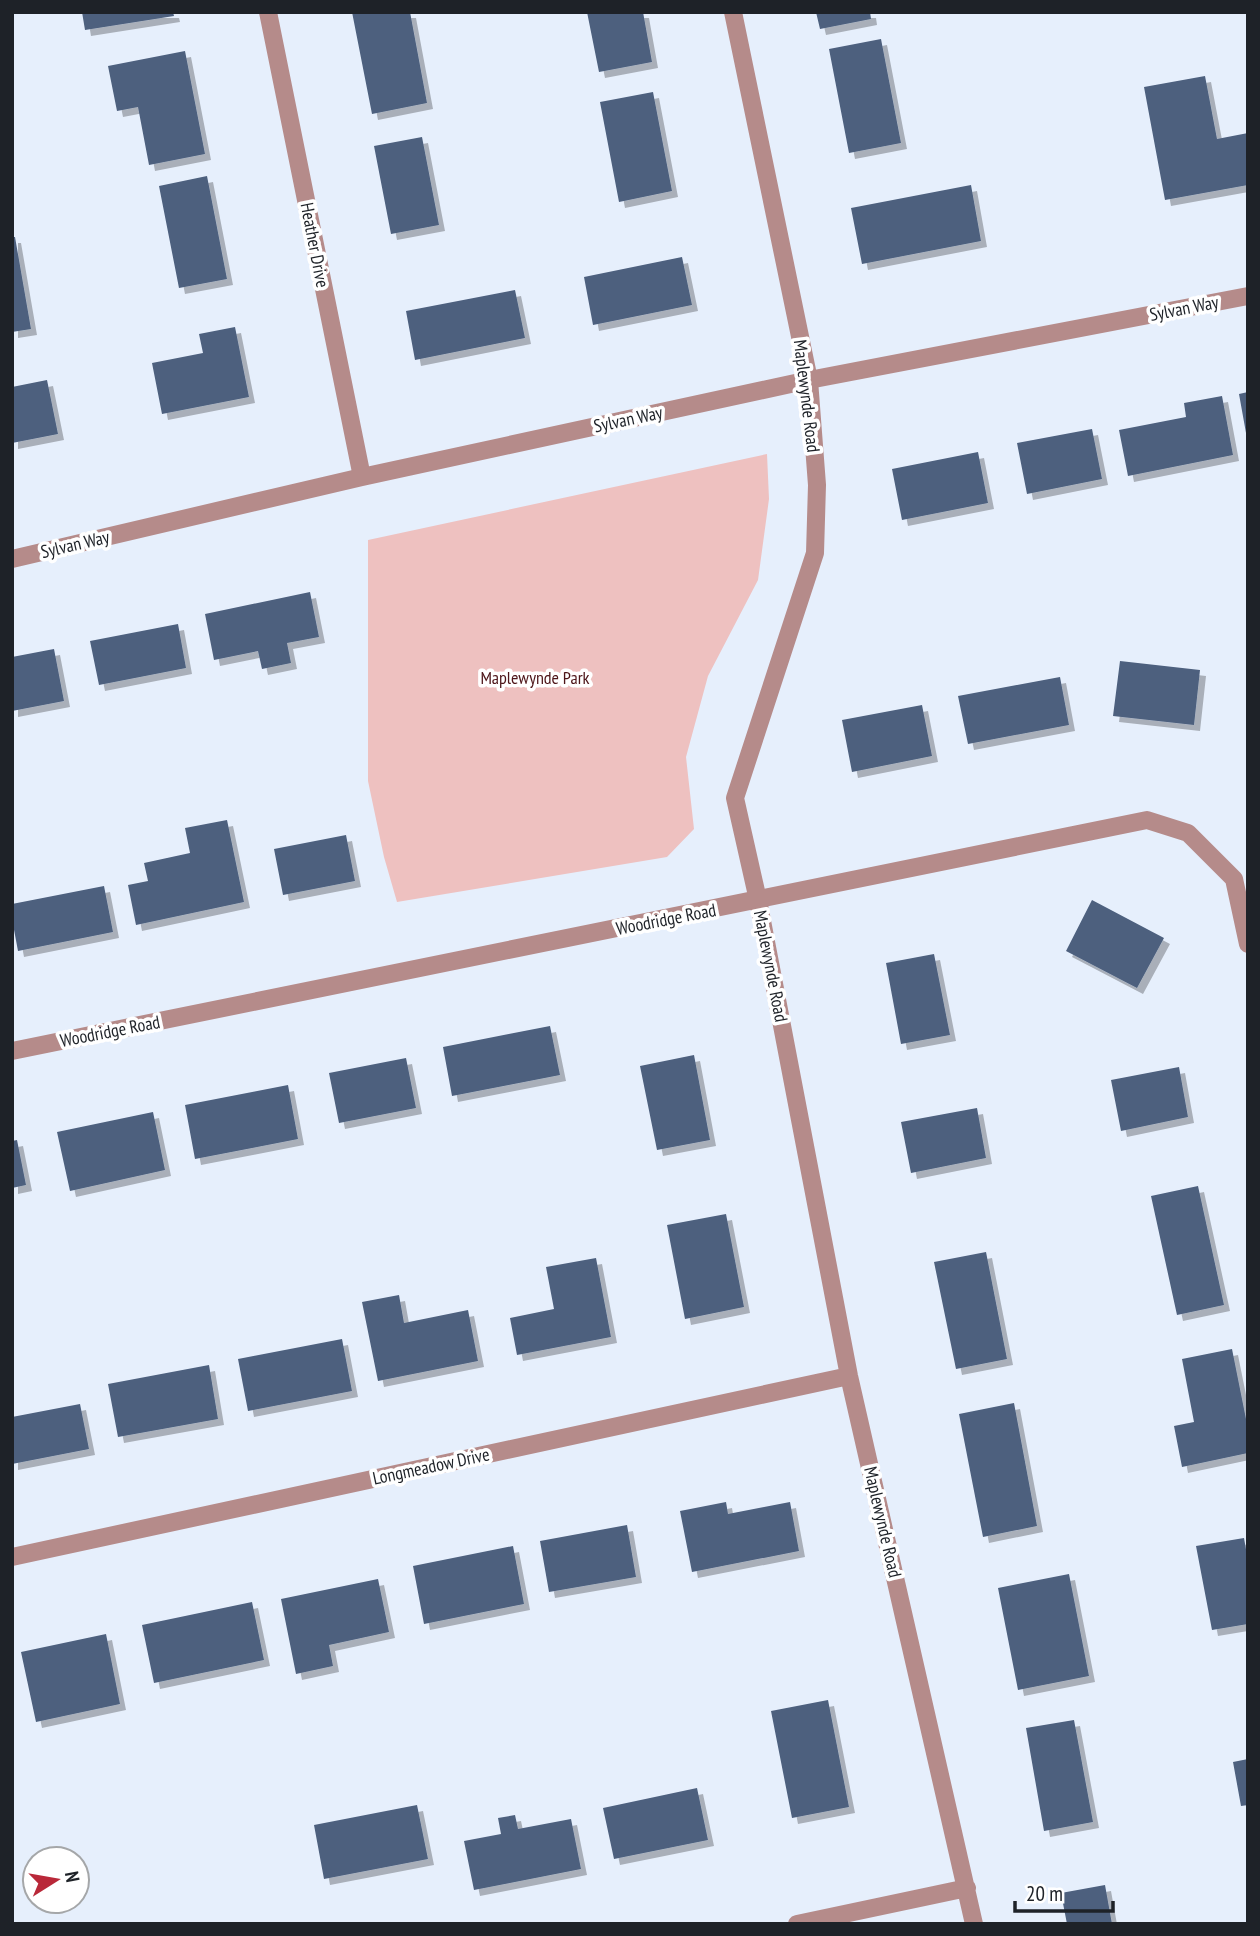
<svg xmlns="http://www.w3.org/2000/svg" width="1260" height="1936" font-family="'PT Sans Narrow',sans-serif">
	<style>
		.green { fill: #eec1c0 }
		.building { fill: #4d607e; filter: url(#shadow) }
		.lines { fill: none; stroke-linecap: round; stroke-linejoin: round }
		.street { stroke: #b58b8a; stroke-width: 18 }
		.labels { text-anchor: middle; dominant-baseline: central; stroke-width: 7; stroke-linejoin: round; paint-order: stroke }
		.street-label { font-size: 18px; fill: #1e2228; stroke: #fff }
		.park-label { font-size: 18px; fill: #4d1519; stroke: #fff }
	</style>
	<defs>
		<filter id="shadow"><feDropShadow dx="6" dy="6" stdDeviation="0" flood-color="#0004"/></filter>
	</defs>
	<rect width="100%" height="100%" fill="#e6effc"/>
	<path class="green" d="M767,454L769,499L758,580L708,676L686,757L694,829L667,857L397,902L384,857L368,781V540Z"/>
	<path class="building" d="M82,12H173L174,16L85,30Z
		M352,12H410L427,103L372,114Z
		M587,12H643L652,62L599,72Z
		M816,12H870L871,19L820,29Z
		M881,39L901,143L849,153L829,49Z
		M185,51L205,154L149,165L138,107L117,111L108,66Z
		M1205,76L1217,139L1248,133V185L1165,200L1144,87Z
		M653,92L672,191L619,202L600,102Z
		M422,137L439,225L391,234L374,146Z
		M207,176L227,279L179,288L159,186Z
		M971,185L981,241L862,264L851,208Z
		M12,237H15L31,329L12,332Z
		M682,257L692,305L593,325L584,277Z
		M515,290L525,338L415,360L406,311Z
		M235,327L249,397L162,414L152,363L203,353L199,334Z
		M47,380L58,434L12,443V387Z
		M1248,392V432L1246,433L1239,394Z
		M1222,396L1233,455L1128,476L1119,430L1186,417L1184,403Z
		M1092,429L1102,479L1027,494L1017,443Z
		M978,452L988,503L902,520L892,469Z
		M310,592L319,637L287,643L291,663L262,669L258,651L214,660L205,614Z
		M178,624L186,668L99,685L90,641Z
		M54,649L64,701L12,711V657Z
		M1120,661L1200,670L1194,725L1113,716Z
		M1060,677L1069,725L968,744L958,696Z
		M922,705L932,756L852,772L842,720Z
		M227,820L244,902L136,925L128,885L148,881L144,863L190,853L185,828Z
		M346,835L355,881L283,895L274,849Z
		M104,886L113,932L18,951L12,919V904Z
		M1092,900L1164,938L1137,988L1066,951Z
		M934,954L950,1035L901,1044L886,963Z
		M550,1026L560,1075L452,1096L443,1047Z
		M694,1055L710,1140L657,1150L640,1066Z
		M406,1058L416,1108L339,1123L329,1073Z
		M1179,1067L1188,1117L1121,1131L1111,1080Z
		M288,1085L298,1139L195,1159L185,1105Z
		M977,1108L986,1158L911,1173L901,1122Z
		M153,1112L165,1170L70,1191L57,1132Z
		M17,1140L26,1185L12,1188V1141Z
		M1198,1186L1224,1305L1177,1315L1151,1196Z
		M726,1214L744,1307L685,1319L667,1225Z
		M986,1252L1007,1359L956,1369L934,1262Z
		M596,1258L611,1337L517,1355L510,1318L554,1309L546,1267Z
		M399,1295L404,1323L468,1310L478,1361L378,1381L362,1302Z
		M342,1339L352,1391L248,1411L238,1359Z
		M1232,1349L1248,1429V1453L1182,1467L1174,1426L1194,1422L1182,1359Z
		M209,1365L218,1419L118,1437L108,1384Z
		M1014,1403L1037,1526L983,1537L959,1414Z
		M80,1404L89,1449L12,1464V1417Z
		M726,1502L728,1514L790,1502L799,1551L692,1572L680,1511Z
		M627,1525L636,1577L549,1592L540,1541Z
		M1244,1538L1248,1561V1624L1212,1630L1196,1546Z
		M513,1546L524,1604L424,1624L413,1566Z
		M1069,1574L1089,1676L1018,1690L998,1588Z
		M378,1579L389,1632L329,1645L333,1666L296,1674L281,1599Z
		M252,1602L264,1660L154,1683L142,1625Z
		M106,1634L120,1704L36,1722L21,1652Z
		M828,1700L849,1807L792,1818L771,1711Z
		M1074,1720L1093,1822L1044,1831L1026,1728Z
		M1248,1759V1805L1241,1806L1233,1762Z
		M697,1788L708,1840L614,1859L603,1808Z
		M417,1805L428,1859L324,1879L314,1825Z
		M515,1815L518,1829L571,1819L581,1869L474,1890L464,1841L501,1834L498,1818Z
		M1105,1885L1112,1924H1067L1061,1893Z"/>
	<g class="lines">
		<path class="street" d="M268,12L362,477
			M733,12L809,380L817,485L815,553L735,798L758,900L849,1376L974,1924
			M12,559L362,477L809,380L1248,296
			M12,1051L1147,820L1188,833L1234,879L1248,944
			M12,1557L849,1376
			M797,1924L967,1888"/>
	</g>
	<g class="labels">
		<g class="street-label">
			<text transform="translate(315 245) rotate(79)">Heather Drive</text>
			<text transform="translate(1184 308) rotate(-11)">Sylvan Way</text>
			<text transform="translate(807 396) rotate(83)">Maplewynde Road</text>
			<text transform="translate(628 419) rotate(-12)">Sylvan Way</text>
			<text transform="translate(75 544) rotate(-13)">Sylvan Way</text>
			<text transform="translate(666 919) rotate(-11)">Woodridge Road</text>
			<text transform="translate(771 966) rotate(79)">Maplewynde Road</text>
			<text transform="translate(110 1031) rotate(-11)">Woodridge Road</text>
			<text transform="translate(431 1466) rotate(-12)">Longmeadow Drive</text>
			<text transform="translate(883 1522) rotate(77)">Maplewynde Road</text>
		</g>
		<g class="park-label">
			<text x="535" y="677">Maplewynde Park</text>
		</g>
	</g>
	<rect width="1260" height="1936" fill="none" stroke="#1e2228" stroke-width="28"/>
	<g transform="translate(56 1880) rotate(79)"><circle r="33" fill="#ffffff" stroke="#a5a7a9" stroke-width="2"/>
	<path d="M0-5L12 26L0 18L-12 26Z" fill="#b92839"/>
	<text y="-10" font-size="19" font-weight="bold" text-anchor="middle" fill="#1e2228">N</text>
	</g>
	<path d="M1015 1901v10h98v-10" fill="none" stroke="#1e2228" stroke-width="3.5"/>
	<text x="1026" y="1901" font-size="21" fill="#1e2228" stroke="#ffffff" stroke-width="5" paint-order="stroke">20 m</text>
</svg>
